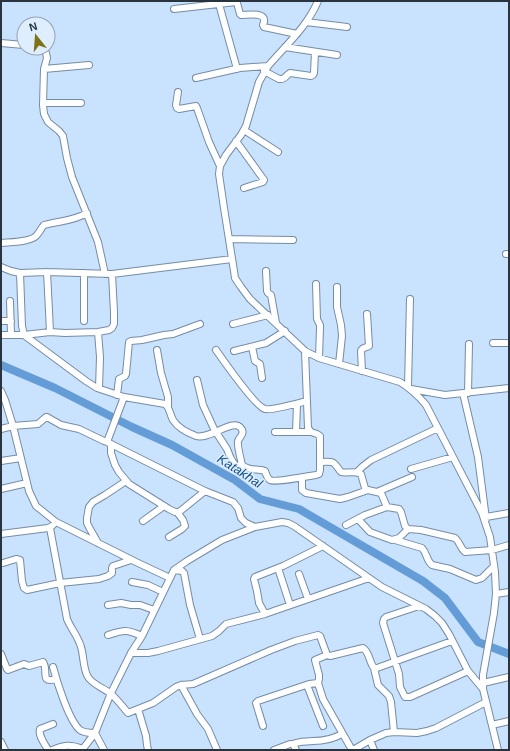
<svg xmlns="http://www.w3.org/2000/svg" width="510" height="751" font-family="Helvetica,sans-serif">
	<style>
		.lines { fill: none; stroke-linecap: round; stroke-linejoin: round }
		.river { stroke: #639cd7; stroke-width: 8 }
		.minor-casing { stroke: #758ca5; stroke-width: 8 }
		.minor { stroke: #fff; stroke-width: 6 }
		.labels { text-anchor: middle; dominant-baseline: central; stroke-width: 3; stroke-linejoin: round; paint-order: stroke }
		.water-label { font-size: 13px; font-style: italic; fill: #104f85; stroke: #dfeeff }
	</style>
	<rect width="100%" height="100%" fill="#c9e2fd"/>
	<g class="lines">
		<path class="river" d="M1,365L55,388L132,427L172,445L235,480L260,499L299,509L423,581L445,598L478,642L509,654"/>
		<defs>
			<path id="minor" d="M318,1C307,27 286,45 268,66L259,82L246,126L241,135L226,155L220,166L219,174L224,208L234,271L235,278L241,287L250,299L305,351L319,358L400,382C411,389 417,394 426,405L482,513L490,537L495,572L496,594L494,613L483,675V689L498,750
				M219,4L237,69
				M174,9L236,2L237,3L240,14L241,15C249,15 269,11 263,25L264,27L297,34
				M306,22L347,27
				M1,43L24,45
				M285,47L337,55
				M40,48L43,50L46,53L47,58L44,69L43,105L44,114L48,122L59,131L63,136L67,158L72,177L98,242L105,274
				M44,69L89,65
				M264,71L279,79C285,80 285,76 290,73L311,76L313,75L314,73L315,52
				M196,78L240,68L268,66
				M178,92L176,105L177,108L179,109L196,106L197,108L209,142L220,166
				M43,103H81
				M244,130L278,152
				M236,141L264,180L263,182L244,188
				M229,239L293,240
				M1,243C10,242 30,242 36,236C40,232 41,228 44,225C59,221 74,221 87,213
				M506,254H509
				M1,267L11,271L20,273L47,272L112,274L232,259
				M266,271L267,291L268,293L271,295L276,323
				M47,272L49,311L50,332
				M20,273L22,326L24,335L86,381L97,388L124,397L165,404C170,408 170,415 173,420C178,428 188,433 196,436C209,440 232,419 240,427C246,433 240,436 238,441C237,446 241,460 242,465C250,472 257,468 265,471C266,474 267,478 270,480C275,483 308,476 316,475L319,474L320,470V436L317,434L311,432L308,428L305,351
				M84,273V321
				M316,284L317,319L320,325V328L319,358
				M337,287V307L341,325L342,336L339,364
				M10,301L11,335
				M1,321H11
				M233,324L268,315
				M98,332L100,357L99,388
				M1,335H24L50,332L65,333L98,332L109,330L112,328L114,324V312L112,274
				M493,343H509
				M252,347L255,361L260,364L262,378
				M157,350L161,373L168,397V407
				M216,350C223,360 256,407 265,409C271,411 299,403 307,401
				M234,351L266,343L285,331
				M362,371L361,351C362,347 366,348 369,346L367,314
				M197,380L203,405L214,429L227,449L231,459L235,465L245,468
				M408,387L410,299
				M411,389L445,395L463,393L509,388
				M1,391L5,400L13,426L29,491L36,506L56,522
				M463,393L478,457L486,519
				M468,393L469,344
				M117,395L119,379L125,376L126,374L129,342L131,341L142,340L164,335L173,334L200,324
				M1,429L13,426L38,424L46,417H47L61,425L79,429L104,441L107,442L124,397
				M275,432H311
				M296,432L297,404
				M107,442L205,491L233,502L238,508L241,518L246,523L255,527
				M111,444V453L115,465L119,472L129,484L169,509L175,512H179L205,491
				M1,461L21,458
				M321,462C336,461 333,462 341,472C347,474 354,470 361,474L365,488L368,490L381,493L387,507L399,509L401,512L405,526L408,529L421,530L455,538C460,542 460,548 465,552L492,550L509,545
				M411,469L453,457
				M357,472L362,467L371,460L438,428
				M302,478V490L306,493L340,499L348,497L368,490
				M1,489L27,483
				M377,492L412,477
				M486,517L509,513
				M358,519L370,532L392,540L399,538L408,529
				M143,521L164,506
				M346,525L365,515L387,507
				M50,528L67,619C71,629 78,636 81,647C84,657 83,669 88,677C93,685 104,688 111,694C117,699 122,706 128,713L153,703L176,687L181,685L193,684L271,650L295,641L318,635L320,636L327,655L330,656L363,648C370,653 369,662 374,668H377L452,641
				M1,534L48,528L52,526L56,522L136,562L170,578
				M169,537L182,529L185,526L183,520L177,512
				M395,540L422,548C427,553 426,560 432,565L450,569L476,580L482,578L494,566
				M98,543L90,529L87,523V518L89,507L93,502L105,495L126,481
				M3,563L16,559L20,560L22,581L24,588L27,590L60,583L99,579L108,576L112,573V568L113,566L131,560
				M278,568L290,605
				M174,570L182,571L184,573L190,605L200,639
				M299,574L308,599
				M132,582L148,585L163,592
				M496,594L509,592
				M108,605L121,603L131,605H140L154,610
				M419,606L386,617L384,619L383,623L399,674L400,687L405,697H410L468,671
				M265,614L259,603L257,591L254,579L255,577L283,566L323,546
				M108,635C124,630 126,629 142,636
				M131,653H148L158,651L212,636L219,631L226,624L265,614L369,578
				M1,654L7,669L8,670L24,664L29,666L43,662C49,670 39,684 56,679
				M327,655L315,660L319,675V679L318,683L323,699L352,750
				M53,667C57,682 69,721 80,730C84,733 89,733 95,733L104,750
				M374,668L378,685L389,696L391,702L394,732
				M483,683L509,677
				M181,685L197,714L208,729L217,750
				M307,685L323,726
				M138,709L146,736L147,745L148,750
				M492,725L509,721
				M263,726L256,703L258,701L309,684L318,683
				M370,740L374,750
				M1,742L5,750
				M293,744C300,741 306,742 313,741C324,741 333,739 342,734
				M48,750C45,744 38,736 40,729L53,724
				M52,750C64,745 70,744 83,749
				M82,750L95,733L111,693L131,653L142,636L174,570L187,561L222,540L255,527L282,522L288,523L294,526L382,587L426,609L435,616L442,623L449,634L468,671L483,689
				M274,750L290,744H293L296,750
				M353,750L370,740L386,733L394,732L417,733L427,731L436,728L486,702"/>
		</defs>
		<use href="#minor" class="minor-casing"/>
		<use href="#minor" class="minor"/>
	</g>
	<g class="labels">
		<g class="water-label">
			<text transform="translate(240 471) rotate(33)">Katakhal</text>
		</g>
	</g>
	<rect width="510" height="751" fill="none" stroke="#2a343f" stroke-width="4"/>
	<g transform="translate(36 36) rotate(343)"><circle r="19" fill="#dfeeff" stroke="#97a4b2"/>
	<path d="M0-3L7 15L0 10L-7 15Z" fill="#807314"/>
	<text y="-6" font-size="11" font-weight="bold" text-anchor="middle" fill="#2a343f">N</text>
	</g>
</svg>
